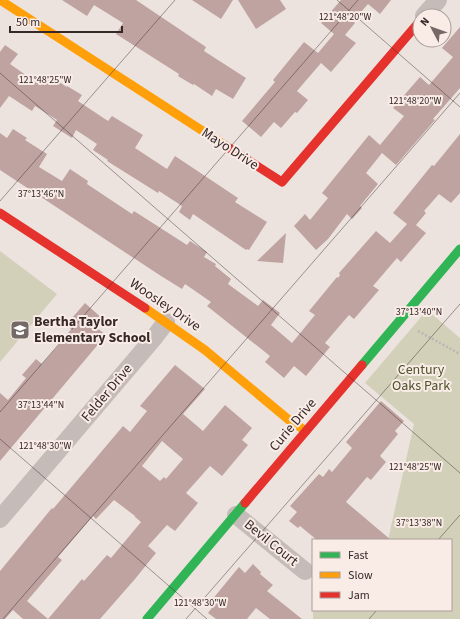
<svg xmlns="http://www.w3.org/2000/svg" width="460" height="619" font-family="'Source Sans 3',sans-serif">
	<style>
		.green { fill: #d2d0b9 }
		.building { fill: #bfa3a1; fill-rule: evenodd }
		.lines { fill: none; stroke-linecap: round; stroke-linejoin: round }
		.path { stroke: #beb4b1; stroke-width: 2.5; stroke-dasharray: 2 2; stroke-linecap: butt }
		.street { stroke: #c5bbb8; stroke-width: 18 }
		.fast { stroke: #30b455; stroke-width: 9 }
		.slow { stroke: #ff9f0a; stroke-width: 9 }
		.jam { stroke: #e5322d; stroke-width: 9 }
		.ticks { fill: none; stroke: #352827; stroke-width: 1; stroke-opacity: 0.45 }
		.labels { text-anchor: middle; dominant-baseline: central; stroke-width: 4; stroke-linejoin: round; paint-order: stroke }
		.street-label { font-size: 14px; fill: #352827; stroke: #f9ece6 }
		.poi-label { font-size: 14px; font-weight: bold; fill: #352827; stroke: #f9ece6; text-anchor: start }
		.park-label { font-size: 14px; fill: #4e532b; stroke: #f9ece6 }
		.ticks-label { font-size: 10px; text-anchor: middle; fill: #352827; stroke: #f9ece6; stroke-width: 4; stroke-linejoin: round; paint-order: stroke }
	</style>
	<rect width="100%" height="100%" fill="#ece3df"/>
	<path class="green" d="M0,251L57,294L0,362Z
		M427,310L460,338V619H313V588V610H451V540H388L414,424L365,383Z"/>
	<path class="building" d="M62,0H136L206,47L204,51L246,78L233,99L216,89L212,96L194,84L193,85L178,76L179,74L116,34L123,23L94,5L87,16Z
		M192,0H233L221,19Z
		M238,0H280L286,9L256,29Z
		M341,0H391L380,14L368,4L353,21L355,23L345,35L356,43L331,72L321,63L297,91L308,100L297,113L295,112L281,128L274,122L261,137L242,121L275,82L273,80L304,42L318,53L334,34L321,23Z
		M460,27V88L433,119L435,120L396,165L382,153L366,173L378,184L360,206L362,208L352,219L347,214L328,239L316,250L294,226L305,214L310,220L328,198L322,193L369,135L380,145L404,116L393,108L420,77L429,85L453,57L442,48Z
		M5,45L18,54L10,64L40,85L47,74L67,87V86L82,95L78,101L108,121L112,116L143,135L135,148L167,169L175,156L238,198L235,202L267,222L249,250L247,249L246,250L193,214L190,220L179,212L182,206L159,191L158,193L107,161L108,160L93,150L97,144L76,130L72,138L53,126L57,120L35,106L32,111L9,96L0,108V52Z
		M13,129L27,138L25,140L47,154L39,167L62,181L70,169L88,181L87,184L132,214L134,211L187,245L190,241L207,252L204,257L216,264L215,266L231,279L228,284L258,306L263,300L280,313L271,325L292,343L315,315L309,311L337,277L338,278L340,275L339,273L376,231L390,243L407,224L393,213L432,165L434,166L460,134V193L451,203L439,194L424,211L426,213L416,225L426,233L401,262L397,258L373,286L379,290L354,319L349,315L325,343L330,347L306,376L294,366L284,378L265,362L270,356L207,306L211,302L185,284L182,289L161,276L0,170V133L7,138Z
		M286,233L283,263L257,261Z
		M85,303L104,320L97,328L106,335L0,461V393L8,400L26,378L22,375L36,359L42,364L72,330L66,325Z
		M175,365L205,389L183,414L203,431L225,405L252,428L242,440L248,445L222,476L210,466L186,493L198,503L175,531L167,525L148,546L156,553L135,579L100,619H48L82,579L84,581L107,555L111,558L141,522L135,517V516L114,500L96,519L93,516L58,557L62,560L27,601L48,619H23L13,610L5,619H0V571L52,508L53,509L123,426L130,432L147,411L140,406ZM162,441L183,459L166,479L164,477L160,481L142,466Z
		M381,401L404,421L395,431L398,434L380,456L386,462L371,480L367,477L346,502L391,540H317L300,526L298,528L289,521L297,512L290,506L319,474L323,477L329,469L332,472L352,448L346,442Z
		M253,564L261,572L260,574L273,585L267,591L302,619H270L256,608L247,619H216L208,613L215,604L211,601L239,567L245,573Z"/>
	<g class="lines">
		<path class="path" d="M418,331L460,354"/>
		<path class="street" d="M424,16L438,0
			M236,515L305,571
			M0,519L153,339L166,322"/>
		<path class="fast" d="M362,365L460,249
			M147,619L245,503"/>
		<path class="slow" d="M0,0L226,146
			M145,308L205,350L289,420L306,431"/>
		<path class="jam" d="M226,146L282,182L420,21
			M0,213L145,308
			M245,503L362,365"/>
	</g>
	<path class="ticks" d="M337,0L460,107M0,73L460,473M0,201L175,0M0,412L358,0M0,439L207,619M438,540L460,515M3,619L460,93M186,619L460,304M369,619L377,610"/>
	<defs>
		<symbol id="school-square" viewBox="-11 -11 22 22"><rect x="-9" y="-9" width="18" height="18" rx="4" fill="#756967" stroke="#f9ece6"/><path d="M0-5L7-2L0 1L-7-2ZM-4 1L0 2.5L4 1V4Q0 6-4 4Z" fill="#fff"/></symbol>
	</defs>
	<g fill-rule="evenodd">
		<use href="#school-square" x="9" y="319" width="22" height="22"/>
	</g>
	<g class="labels">
		<g class="street-label">
			<text transform="translate(230 149) rotate(33)">Mayo Drive</text>
			<text transform="translate(165 305) rotate(34)">Woosley Drive</text>
			<text transform="translate(107 393) rotate(-50)">Felder Drive</text>
			<text transform="translate(293 425) rotate(-50)">Curie Drive</text>
			<text transform="translate(271 543) rotate(39)">Bevil Court</text>
		</g>
		<g class="poi-label">
			<text x="34" y="322">Bertha Taylor<tspan x="34" dy="16">Elementary School</tspan></text>
		</g>
		<g class="park-label">
			<text x="421" y="370">Century<tspan x="421" dy="16">Oaks Park</tspan></text>
		</g>
	</g>
	<g class="ticks-label">
		<text x="345" y="20">121°48'20"W</text>
		<text x="45" y="83">121°48'25"W</text>
		<text x="415" y="104">121°48'20"W</text>
		<text x="41" y="197">37°13'46"N</text>
		<text x="419" y="315">37°13'40"N</text>
		<text x="41" y="408">37°13'44"N</text>
		<text x="45" y="449">121°48'30"W</text>
		<text x="415" y="470">121°48'25"W</text>
		<text x="419" y="526">37°13'38"N</text>
		<text x="200" y="606">121°48'30"W</text>
	</g>
	<rect x="312" y="539" width="140" height="72" fill="#f9ece6" stroke="#ab9e9a"/>
	<rect x="320" y="552" width="20" height="6" fill="#30b455" stroke="#ab9e9a"/>
	<text x="348" y="559" font-size="12" fill="#352827">Fast</text>
	<rect x="320" y="572" width="20" height="6" fill="#ff9f0a" stroke="#ab9e9a"/>
	<text x="348" y="579" font-size="12" fill="#352827">Slow</text>
	<rect x="320" y="592" width="20" height="6" fill="#e5322d" stroke="#ab9e9a"/>
	<text x="348" y="599" font-size="12" fill="#352827">Jam</text>
	<g transform="translate(432 28) rotate(311)"><circle r="19" fill="#f9ece6" stroke="#ab9e9a"/>
	<path d="M0-3L7 15L0 10L-7 15Z" fill="#756967"/>
	<text y="-6" font-size="11" font-weight="bold" text-anchor="middle" fill="#352827">N</text>
	</g>
	<path d="M10 26v6h112v-6" fill="none" stroke="#352827" stroke-width="2"/>
	<text x="16" y="26" font-size="12" fill="#352827" stroke="#f9ece6" stroke-width="3" paint-order="stroke">50 m</text>
</svg>
